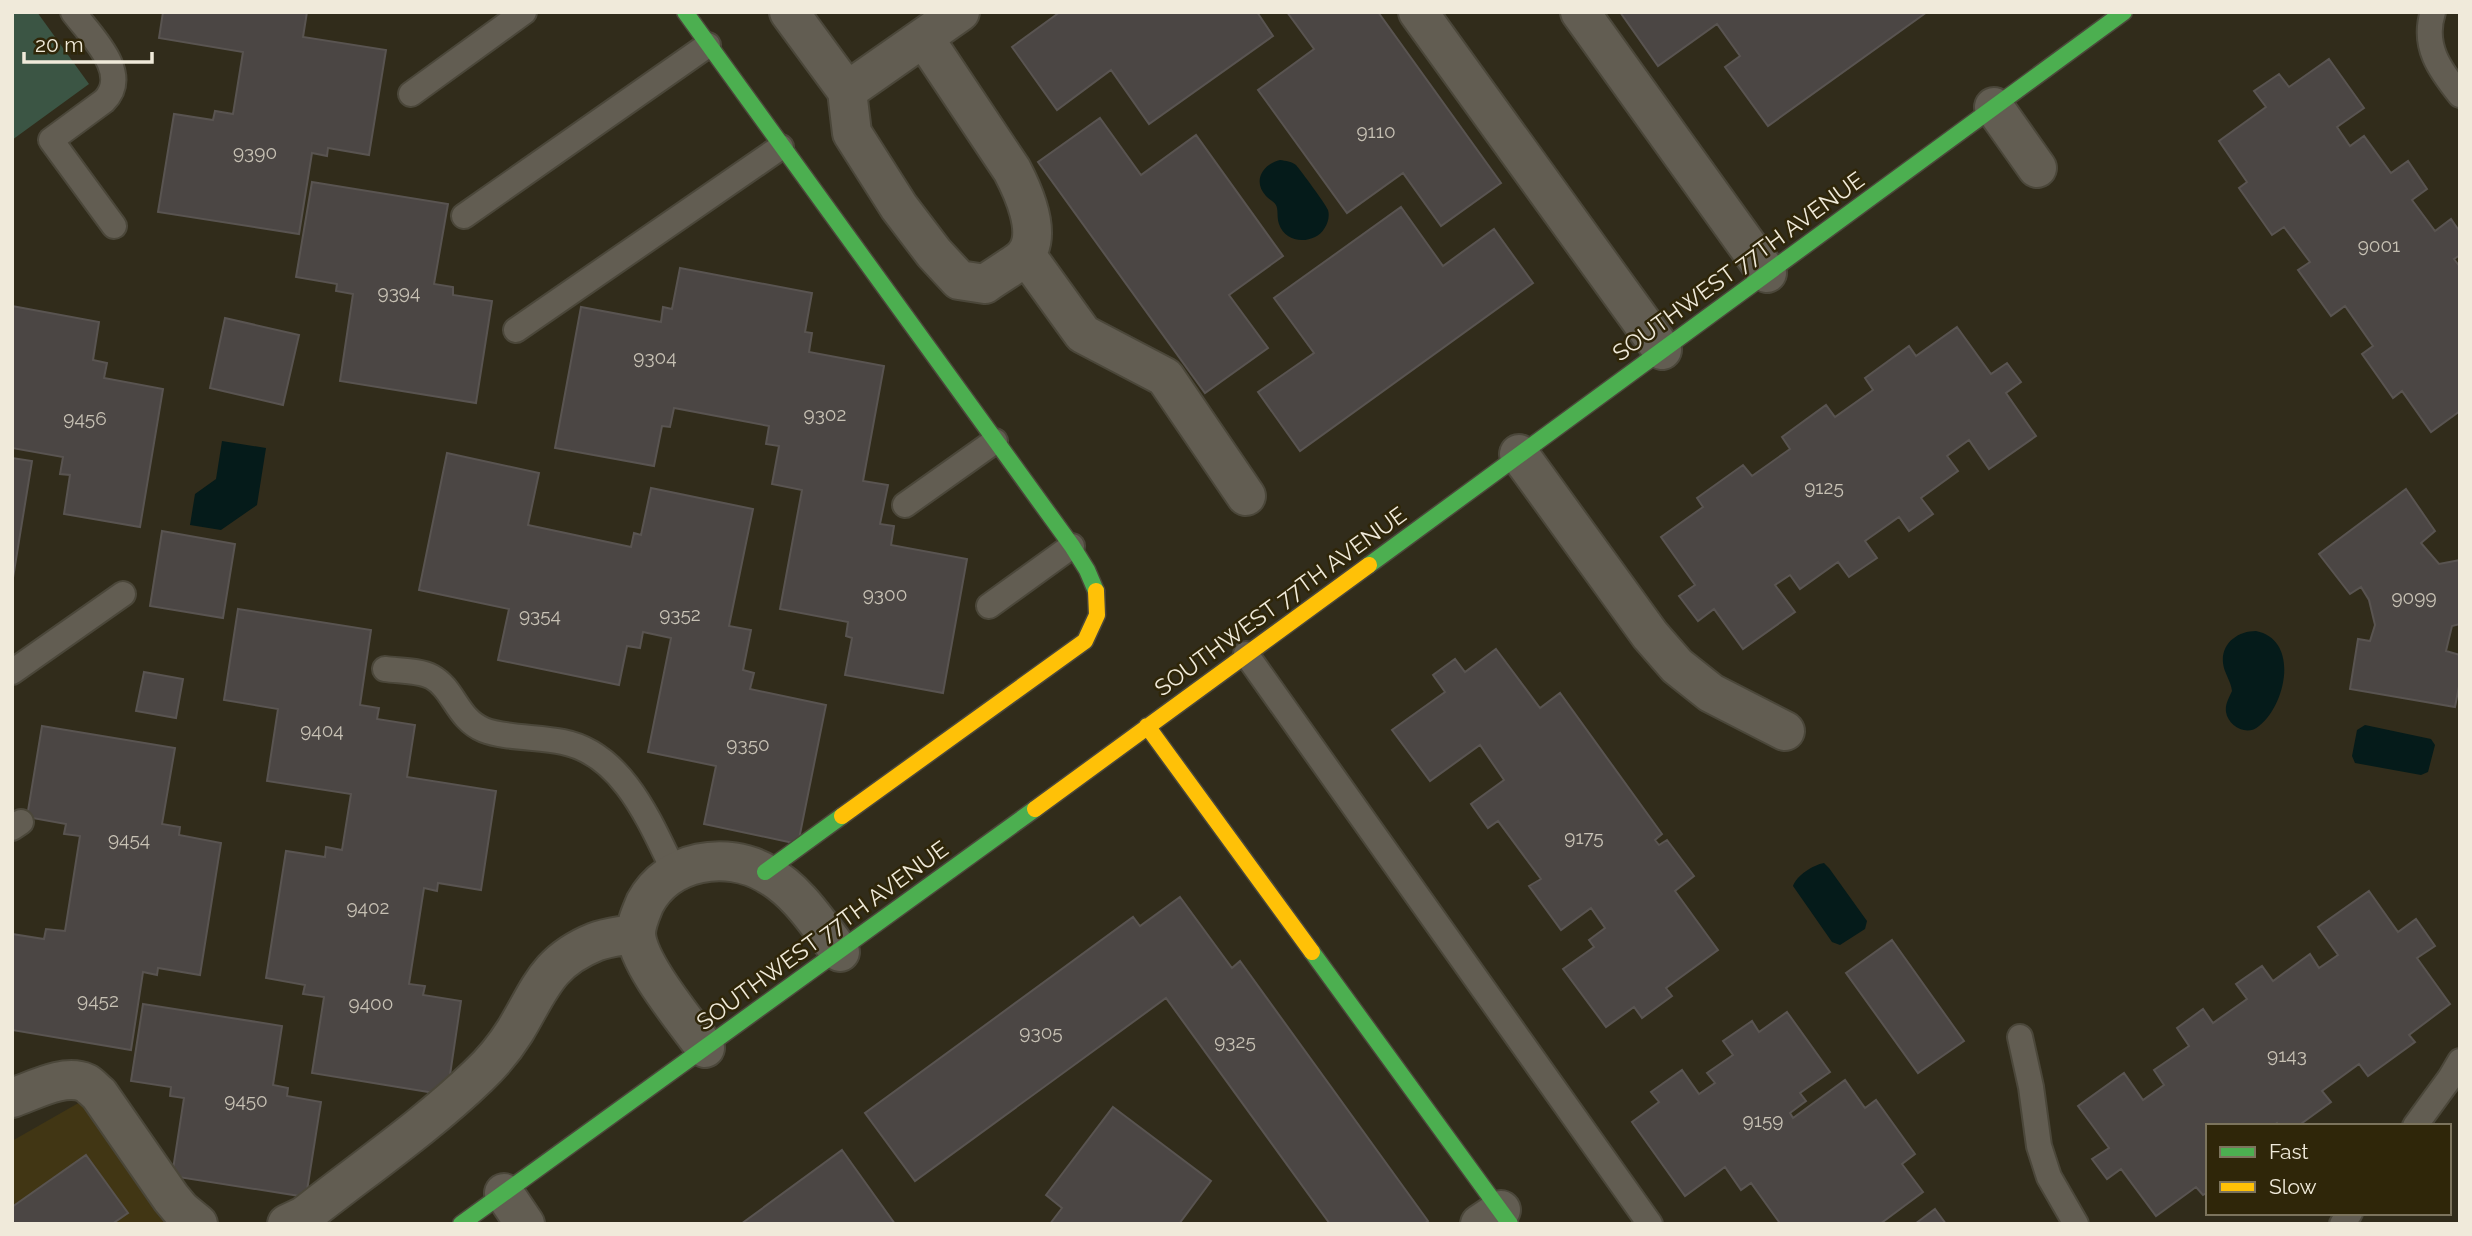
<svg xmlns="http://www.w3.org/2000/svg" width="2472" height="1236" font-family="Raleway,sans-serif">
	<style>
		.built { fill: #413614 }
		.green { fill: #3b5544 }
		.water { fill: #051b1a }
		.building { fill: #4b4644; stroke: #595451; stroke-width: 2 }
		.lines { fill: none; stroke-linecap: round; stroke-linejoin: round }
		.lane-casing { stroke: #4b473a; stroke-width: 28 }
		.street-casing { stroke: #4b473a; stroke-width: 42 }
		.fast-casing { stroke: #4b473a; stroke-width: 19 }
		.slow-casing { stroke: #4b473a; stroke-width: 19 }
		.lane { stroke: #625d52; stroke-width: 24 }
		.street { stroke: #625d52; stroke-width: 38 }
		.fast { stroke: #4caf50; stroke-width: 16 }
		.slow { stroke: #ffc107; stroke-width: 16 }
		.labels { text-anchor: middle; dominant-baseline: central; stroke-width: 5; stroke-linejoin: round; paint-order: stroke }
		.number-label { font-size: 19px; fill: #c7c1b4 }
		.street-label { font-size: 23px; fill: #f0eada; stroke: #2f2609 }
	</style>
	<rect width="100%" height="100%" fill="#312c1b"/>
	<path class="built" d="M82,1101L169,1224H12V1141Z"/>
	<path class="green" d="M12,12H37L89,84L12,140Z"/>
	<path class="water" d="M1280,160C1286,161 1291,161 1296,165C1301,171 1325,203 1328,210C1331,220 1324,233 1315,237C1301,244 1284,239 1279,224C1277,218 1278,213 1277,208C1276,202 1269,200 1266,196C1252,181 1263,164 1280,160Z
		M222,441L266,448L257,505L221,530L190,525L195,494L216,479Z
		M2256,631C2300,640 2286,705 2259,726C2247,737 2228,726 2226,712C2225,704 2229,698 2232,691C2231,681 2224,673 2223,663C2221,643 2238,631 2256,631Z
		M2365,725L2431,739L2435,745L2428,772L2421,775L2355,763L2352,756L2357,730Z
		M1824,863L1829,868L1867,921L1865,929L1840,945L1832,942L1793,886C1797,875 1813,865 1824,863Z"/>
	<path class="building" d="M163,12H307L303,37L386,50L369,155L328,148L327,156L312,153L299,234L158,212L174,114L213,120L215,111L233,114L243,52L159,38Z
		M1060,12H1257L1273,36L1149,124L1111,70L1057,110L1012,47Z
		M1287,12H1378L1501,183L1441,226L1403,173L1347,213L1258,90L1314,49Z
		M1620,12H1927L1768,126L1725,67L1740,56L1717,24L1658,66Z
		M2329,59L2364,108L2337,127L2350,146L2364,136L2391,173L2408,161L2427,189L2412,200L2435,231L2451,219L2460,232V255L2454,259L2460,267V411L2431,432L2402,391L2393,398L2362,354L2373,346L2345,306L2331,316L2298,270L2310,262L2284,227L2272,235L2239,188L2247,182L2219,141L2266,107L2254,91L2279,74L2289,87Z
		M1100,118L1141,175L1196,135L1283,256L1229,295L1268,348L1205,393L1038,162Z
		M312,182L448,204L434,284L453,287V295L492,301L476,403L340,381L353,294L336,291L337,284L296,277Z
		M1401,207L1443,266L1494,229L1533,283L1300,451L1258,392L1314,353L1274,298Z
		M680,268L812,293L805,332L812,333L809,352L884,366L863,481L888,485L880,524L894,526L891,545L967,559L943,693L845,675L852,638L846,636L848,622L780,609L802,490L772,484L779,446L766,444L769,426L674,408L670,427L662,426L654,466L555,448L581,307L661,322L663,307L672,309Z
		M12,306L99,322L93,360L107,363L104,378L163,389L140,527L64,514L70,475L60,474L63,457L12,448Z
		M225,318L299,335L283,405L210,388Z
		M1957,327L1991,374L2007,363L2021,382L2006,393L2036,436L1989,469L1969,440L1947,456L1958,471L1921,498L1933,514L1909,531L1899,517L1865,541L1877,558L1849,577L1838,562L1800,589L1790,575L1775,585L1795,612L1743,649L1714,609L1698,621L1679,596L1695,585L1661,537L1703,507L1697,498L1743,465L1752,476L1790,449L1782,437L1826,405L1835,417L1873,390L1865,378L1909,346L1916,356Z
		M447,453L539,473L528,525L631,547L634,533L641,535L651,488L753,509L729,626L751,630L743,670L754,673L750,689L826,705L798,844L704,824L716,766L648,752L671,638L643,632L640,648L627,646L619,685L498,660L509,609L419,590Z
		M12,458L32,461L12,584Z
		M2406,489L2435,531L2421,543L2439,564L2460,560V624L2452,626L2446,651L2460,655V681L2455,707L2350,689L2358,639L2370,641L2375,625L2369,600L2361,587L2350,594L2319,554Z
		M162,531L235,544L223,618L150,606Z
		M238,609L371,630L360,705L379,708L377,719L415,725L407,777L496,791L481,890L438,883L437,891L424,888L409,984L425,986L423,995L461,1001L447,1095L312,1073L324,997L303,994L305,985L266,978L286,851L325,857L326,847L342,850L351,794L267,781L278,709L224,700Z
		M1496,649L1540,708L1560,693L1662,834L1655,840L1659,845L1667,840L1694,876L1675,891L1718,950L1666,988L1672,996L1642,1018L1634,1007L1606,1027L1563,969L1594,947L1589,940L1605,928L1591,908L1561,930L1529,886L1541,879L1498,821L1488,828L1471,804L1504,780L1480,745L1430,781L1392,730L1445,692L1433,675L1455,659L1465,672Z
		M144,672L183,679L176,718L136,711Z
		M42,726L175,748L162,824L180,827L179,835L221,843L200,975L158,968L157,975L143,972L131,1050L12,1030V934L44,939L46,929L65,931L80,836L64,834L66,824L27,817Z
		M2369,891L2398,932L2416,919L2435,946L2417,958L2450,1004L2409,1035L2415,1042L2368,1076L2359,1064L2322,1091L2331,1102L2298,1126H2279L2277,1123L2273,1126H2208V1192L2203,1195L2196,1187L2156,1216L2121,1169L2107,1179L2092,1159L2109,1148L2078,1106L2124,1073L2143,1100L2164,1085L2154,1070L2189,1046L2177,1028L2203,1009L2213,1023L2247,999L2236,984L2262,966L2273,981L2310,954L2319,968L2338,955L2318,927Z
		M1180,897L1232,968L1240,961L1428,1221L1424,1224H1330L1166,998L915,1181L865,1113L1133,917L1140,926Z
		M1892,940L1964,1041L1918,1073L1846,973Z
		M143,1004L282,1026L273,1085L288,1088L287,1096L321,1102L306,1197L172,1176L184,1098L170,1096L171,1087L131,1081Z
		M1787,1012L1830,1072L1800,1093L1806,1101L1790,1113L1793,1118L1845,1080L1865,1108L1876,1100L1915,1154L1902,1164L1923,1192L1880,1224H1776L1779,1222L1751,1183L1741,1190L1725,1167L1685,1196L1632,1122L1659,1102L1651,1092L1682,1070L1699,1094L1715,1083L1707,1073L1733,1055L1723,1041L1752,1021L1759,1032Z
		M1113,1107L1211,1181L1179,1224H1050L1062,1208L1046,1195Z
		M842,1150L895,1224H741Z
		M86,1155L128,1213L112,1224H12V1207Z
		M1935,1209L1946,1224H1915Z"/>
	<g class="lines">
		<defs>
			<path id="lane" d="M73,12C90,35 132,73 104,101L51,140L114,226
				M2433,12C2422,46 2440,70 2460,95
				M411,94L524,12
				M464,216L708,45
				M516,330L781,147
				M905,505L995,441
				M989,606L1072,546
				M1246,654L1650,1224
				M385,669C399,671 419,670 432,677C454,689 457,719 484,730C504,738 540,737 563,742C623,754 650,822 674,871
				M12,672L123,594
				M12,828L21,822
				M2020,1037L2031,1087L2039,1146L2049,1177L2076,1224
				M2415,1126L2450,1078L2460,1061
				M2342,1224L2350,1213"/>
			<path id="street" d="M789,12L847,91L960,12
				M1418,12L1662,350
				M1580,12L1767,273
				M847,91L852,133L899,207L934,253L959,280L985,284C994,277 1021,262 1026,254C1042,232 1023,191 1012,170L924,38
				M1994,107L2037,168
				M1026,255L1083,334L1165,377L1246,496
				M1519,454L1650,635L1677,666L1711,693L1785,731
				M705,1048C686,1021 638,965 636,934C636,923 641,913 645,903C668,860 726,850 767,874C798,891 818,924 840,952
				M12,1098C33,1091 64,1073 86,1083C90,1085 95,1091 99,1094L171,1198L181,1210L198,1224
				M504,1193L525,1224
				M287,1224L304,1216C362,1170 425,1127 478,1076C493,1062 505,1047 515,1031C540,990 546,962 595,942C607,937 623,936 636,933
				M1480,1224L1501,1210"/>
			<path id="fast" d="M685,12L1072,546L1087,570L1096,591
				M1369,565L2124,12
				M765,872L842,816
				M1312,952L1510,1224
				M461,1224L1035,809"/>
			<path id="slow" d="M1147,726L1312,952
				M1035,809L1369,565
				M842,816L1085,641L1097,615L1096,591"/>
		</defs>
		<use href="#lane" class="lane-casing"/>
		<use href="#street" class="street-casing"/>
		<use href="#fast" class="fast-casing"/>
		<use href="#slow" class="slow-casing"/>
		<use href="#lane" class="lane"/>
		<use href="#street" class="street"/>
		<use href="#fast" class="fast"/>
		<use href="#slow" class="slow"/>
	</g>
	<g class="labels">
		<g class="number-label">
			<text x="1376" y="131">9110</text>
			<text x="255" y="152">9390</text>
			<text x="2379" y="245">9001</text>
			<text x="399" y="292">9394</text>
			<text x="655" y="357">9304</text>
			<text x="825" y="414">9302</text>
			<text x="85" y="418">9456</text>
			<text x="1824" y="487">9125</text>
			<text x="885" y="594">9300</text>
			<text x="2414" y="597">9099</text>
			<text x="680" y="614">9352</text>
			<text x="540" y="615">9354</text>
			<text x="322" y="730">9404</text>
			<text x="748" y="744">9350</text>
			<text x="1584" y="837">9175</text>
			<text x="129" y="839">9454</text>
			<text x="368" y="907">9402</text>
			<text x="98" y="1000">9452</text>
			<text x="371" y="1003">9400</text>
			<text x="1041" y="1032">9305</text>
			<text x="1235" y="1041">9325</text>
			<text x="2287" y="1055">9143</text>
			<text x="246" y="1100">9450</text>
			<text x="1763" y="1120">9159</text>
		</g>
		<g class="street-label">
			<text transform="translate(1738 266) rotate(-36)">SOUTHWEST 77TH AVENUE</text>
			<text transform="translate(1280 601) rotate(-36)">SOUTHWEST 77TH AVENUE</text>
			<text transform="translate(822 935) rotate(-36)">SOUTHWEST 77TH AVENUE</text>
		</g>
	</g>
	<rect width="2472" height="1236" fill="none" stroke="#f0eada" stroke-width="28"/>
	<rect x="2206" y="1124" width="245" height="91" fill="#2f2609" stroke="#7c745d" stroke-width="2"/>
	<rect x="2220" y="1147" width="35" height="10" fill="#4caf50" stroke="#7c745d" stroke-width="2"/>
	<text x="2269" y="1159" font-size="21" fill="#f0eada">Fast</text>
	<rect x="2220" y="1182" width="35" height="10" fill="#ffc107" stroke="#7c745d" stroke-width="2"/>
	<text x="2269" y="1194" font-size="21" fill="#f0eada">Slow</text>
	<path d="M24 52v10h128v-10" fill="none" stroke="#f0eada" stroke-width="3.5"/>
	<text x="35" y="52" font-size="21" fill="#f0eada" stroke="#2f2609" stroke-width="5" paint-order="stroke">20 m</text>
</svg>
